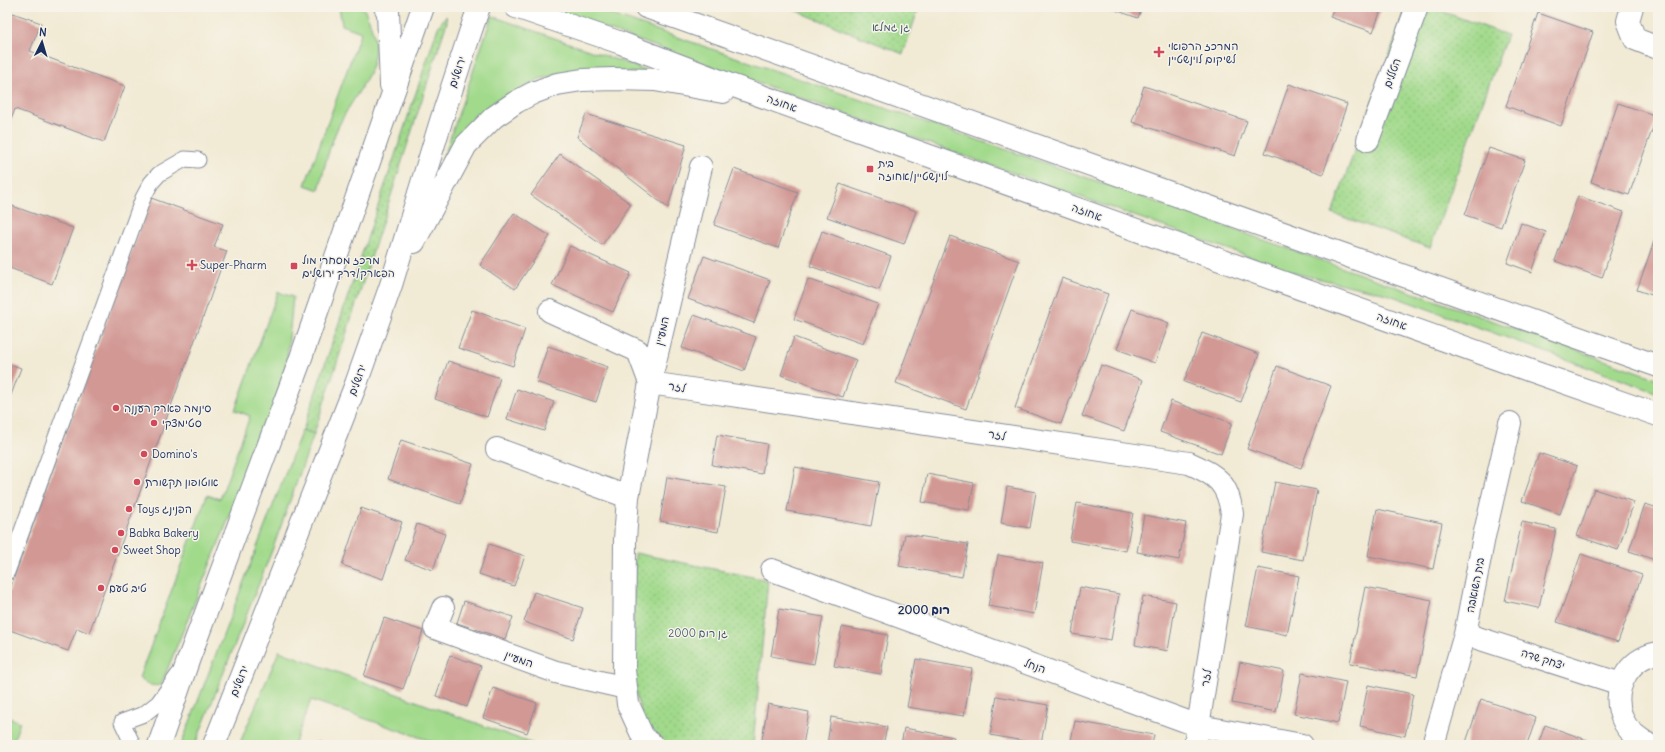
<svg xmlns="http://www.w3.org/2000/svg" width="1665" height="752" font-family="Delius,'Playpen Sans Hebrew',sans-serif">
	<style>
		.grass { fill: #a2da8c; stroke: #5e8475 }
		.park { fill: url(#park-dots); stroke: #5e8475 }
		.building { fill: #d29894 }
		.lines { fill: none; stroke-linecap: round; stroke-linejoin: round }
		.service-casing { stroke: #868c99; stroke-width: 17 }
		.minor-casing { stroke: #868c99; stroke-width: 24 }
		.tertiary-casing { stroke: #868c99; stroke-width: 24 }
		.secondary-casing { stroke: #868c99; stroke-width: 24 }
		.service { stroke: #fff; stroke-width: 15 }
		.minor { stroke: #fff; stroke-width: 22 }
		.tertiary { stroke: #fff; stroke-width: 22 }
		.secondary { stroke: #fff; stroke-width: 22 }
		.poi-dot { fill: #d1495b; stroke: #f7f3e8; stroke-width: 1.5 }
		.labels { text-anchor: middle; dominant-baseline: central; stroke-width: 3; stroke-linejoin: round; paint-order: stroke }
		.park-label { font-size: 11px; fill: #3d5a6a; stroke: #f7f3e8 }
		.poi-label { font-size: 11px; fill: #1b2f5e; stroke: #f7f3e8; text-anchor: start }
		.street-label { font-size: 11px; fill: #1b2f5e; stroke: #f7f3e8 }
		.neighbourhood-label { font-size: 12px; font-weight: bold; fill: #1b2f5e; stroke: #f7f3e8 }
	</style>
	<defs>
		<pattern id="park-dots" width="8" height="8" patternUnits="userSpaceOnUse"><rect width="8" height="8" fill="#a2da8c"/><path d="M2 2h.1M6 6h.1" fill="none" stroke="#8bbb7b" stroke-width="1.8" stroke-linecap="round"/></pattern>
	</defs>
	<rect width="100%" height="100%" fill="#f7f3e8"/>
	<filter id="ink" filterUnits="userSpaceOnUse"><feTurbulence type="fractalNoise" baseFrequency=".025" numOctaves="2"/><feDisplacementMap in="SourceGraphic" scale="8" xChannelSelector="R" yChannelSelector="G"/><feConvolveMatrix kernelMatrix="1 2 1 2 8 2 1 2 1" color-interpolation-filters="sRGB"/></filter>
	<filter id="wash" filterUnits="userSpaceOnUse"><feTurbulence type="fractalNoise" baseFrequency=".012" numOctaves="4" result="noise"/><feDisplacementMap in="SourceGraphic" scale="16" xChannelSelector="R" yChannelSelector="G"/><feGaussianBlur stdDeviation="0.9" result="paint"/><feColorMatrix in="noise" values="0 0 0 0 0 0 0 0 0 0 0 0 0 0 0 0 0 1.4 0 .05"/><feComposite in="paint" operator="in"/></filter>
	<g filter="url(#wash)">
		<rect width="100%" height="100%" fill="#f1ead4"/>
		<path class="grass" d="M339,7H363C394,67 356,84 335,134C328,152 323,171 319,190L305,185L361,32L342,25Z
			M544,7H589L1048,164L1658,379V393L1387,294L1298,274Z
			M492,16L651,72L560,75L539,79L521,90L463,135L443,159Z
			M278,292L293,297L287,359L277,400L161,685C151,687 147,684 139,678L207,495L220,499L250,416L235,410Z
			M302,430L314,434L273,548L195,745H181Z
			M279,651L536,745H442L311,700L294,745H239Z
			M7,717L20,722L12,745H7Z"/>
		<path class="park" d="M787,7H919L903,54Z
			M1407,7H1430L1507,35L1430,248L1332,213Z
			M446,16L447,22L314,434L303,430L438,27Z
			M635,553L768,580L753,745H668L647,729L637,700L632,668Z"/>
		<g id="blocks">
			<path class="building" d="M1107,7H1142L1138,18Z
				M1334,7H1382L1373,32L1330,17Z
				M7,11L41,23L30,51L125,86L104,142L15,109L7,131Z
				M1538,13L1593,32L1561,126L1506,106Z
				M1289,84L1347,104L1323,174L1265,153Z
				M1144,86L1247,121L1235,156L1132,122Z
				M1618,103L1657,116L1629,195L1591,182Z
				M586,114L686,145L668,208L577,137Z
				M1489,148L1525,160L1501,227L1465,215Z
				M560,154L631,204L602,245L531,195Z
				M734,169L798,192L778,248L714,225Z
				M840,184L916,211L904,244L827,217Z
				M1578,196L1624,212L1602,278L1555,261Z
				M151,198L223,224L214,247L227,251L89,633L77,628L68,651L7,629V597Z
				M7,204L73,228L52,284L7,267Z
				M514,213L550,236L515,289L480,265Z
				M1521,223L1546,232L1532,272L1507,263Z
				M1658,230V297L1637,290Z
				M822,231L891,256L879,290L810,266Z
				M950,236L1019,261L966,409L896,383Z
				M570,246L631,273L613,312L552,285Z
				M704,256L770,280L754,323L688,299Z
				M1062,278L1108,294L1061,424L1015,408Z
				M808,279L878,304L863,344L794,319Z
				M1132,309L1169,323L1155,363L1117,349Z
				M472,310L525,329L513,366L458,348Z
				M694,315L756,337L744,371L682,348Z
				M1202,333L1259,354L1241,402L1184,382Z
				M794,337L856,360L843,397L781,375Z
				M548,346L608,367L596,402L536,382Z
				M448,361L500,378L487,417L435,399Z
				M7,363L21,368L7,406Z
				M1101,365L1143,380L1124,431L1082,416Z
				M1277,366L1331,386L1301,468L1247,449Z
				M517,389L554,402L544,431L507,419Z
				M1171,401L1232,423L1221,454L1160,432Z
				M717,435L767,444L762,474L712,465Z
				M401,440L473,464L460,504L388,479Z
				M1539,453L1577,466L1560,514L1522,501Z
				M795,467L879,482L871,526L787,511Z
				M927,474L974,483L969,510L922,502Z
				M667,477L726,487L718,532L660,521Z
				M1275,482L1317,490L1303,560L1261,552Z
				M1007,487L1036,492L1030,528L1001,523Z
				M1594,489L1634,502L1618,550L1577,536Z
				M1077,503L1133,513L1126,551L1070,541Z
				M1645,504L1658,508V561L1629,551Z
				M361,508L402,522L383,579L342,565Z
				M1377,509L1442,523L1433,569L1368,556Z
				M1144,515L1186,523L1179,560L1137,552Z
				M1522,522L1556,529L1539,608L1505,601Z
				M417,524L445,534L433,570L405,560Z
				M905,534L968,544L962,577L899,566Z
				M489,544L525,556L514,586L479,574Z
				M1581,554L1642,575L1618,642L1557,622Z
				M998,555L1043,563L1034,614L988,606Z
				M1258,568L1299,576L1287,635L1246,626Z
				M1080,587L1119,594L1111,640L1072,634Z
				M1365,587L1432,600L1417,676L1350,663Z
				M534,592L583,608L573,639L524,622Z
				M1143,596L1176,602L1168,651L1135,645Z
				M464,601L513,617L505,639L457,623Z
				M779,609L823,617L814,664L771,656Z
				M384,618L423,631L403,689L364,676Z
				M842,627L888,635L881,674L834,666Z
				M450,655L481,666L467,707L436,696Z
				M916,659L972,669L964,716L907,707Z
				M1240,662L1284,671L1276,712L1232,703Z
				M1302,673L1346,682L1338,723L1294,714Z
				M1368,685L1413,694L1405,736L1360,726Z
				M493,688L537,703L527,733L483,718Z
				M997,696L1048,705L1041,744L990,735Z
				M1481,699L1536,718L1527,745H1465Z
				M768,704L809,712L803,745H761Z
				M831,717L887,727L883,745H827Z
				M1075,721L1154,735L1152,745H1070Z
				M1545,725L1601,745H1538Z
				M904,728L954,737L952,745H901Z
				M317,741L329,745H316Z"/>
		</g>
	</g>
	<g filter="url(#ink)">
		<use href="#blocks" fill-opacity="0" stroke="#868c99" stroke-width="1"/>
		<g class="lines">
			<defs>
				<path id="service" d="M7,572L143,198L151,183L159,174L185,159L198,160
					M133,745L122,722L144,714L158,703L178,675"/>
				<path id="minor" d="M1632,7L1628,21L1635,39L1658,48
					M1368,140L1417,7
					M550,311L638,351L650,383
					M650,383L1189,463C1217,475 1228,483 1232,514L1195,745
					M497,449L628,497
					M772,570L1199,726L1302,745
					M443,608L435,628L556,672L626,688
					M1465,634L1621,684
					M653,745L643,737L628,704L624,670L625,540L628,497L650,383L701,167
					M1433,745L1465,634L1485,532L1510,423"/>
				<path id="tertiary" d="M1649,745C1639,738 1628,732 1623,720C1610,692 1627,658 1658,653"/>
				<path id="secondary" d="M385,7L388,12L391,85
					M516,7L621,43L728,84L1531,371L1658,415
					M646,7L1658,366
					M414,242L466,145L494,117L516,102L533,93L557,84L582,80L614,79L655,80L723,92
					M159,745L188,661L298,366L423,7
					M214,745L356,384L391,285L441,121L470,33L479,7"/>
			</defs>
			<use href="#service" class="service-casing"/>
			<use href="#minor" class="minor-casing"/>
			<use href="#tertiary" class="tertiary-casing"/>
			<use href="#secondary" class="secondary-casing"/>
			<use href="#service" class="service"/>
			<use href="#minor" class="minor"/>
			<use href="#tertiary" class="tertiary"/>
			<use href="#secondary" class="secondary"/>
		</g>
	</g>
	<g class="poi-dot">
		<path d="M1157 46h4v4h4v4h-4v4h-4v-4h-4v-4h4z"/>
		<rect x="866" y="165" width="8" height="8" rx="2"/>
		<path d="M190 259h4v4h4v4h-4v4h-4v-4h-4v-4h4z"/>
		<rect x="290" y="262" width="8" height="8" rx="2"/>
		<circle cx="116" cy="408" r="4"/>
		<circle cx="154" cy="423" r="4"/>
		<circle cx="144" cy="454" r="4"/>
		<circle cx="137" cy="482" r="4"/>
		<circle cx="129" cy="509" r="4"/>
		<circle cx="121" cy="533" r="4"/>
		<circle cx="115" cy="550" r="4"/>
		<circle cx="101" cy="588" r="4"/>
	</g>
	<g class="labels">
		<g class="park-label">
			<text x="891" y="27">גן גמלא</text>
			<text x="698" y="633">גן רום 2000</text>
		</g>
		<g class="poi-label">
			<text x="1168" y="46">המרכז הרפואי<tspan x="1168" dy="13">לשיקום לוינשטיין</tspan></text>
			<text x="878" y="163">בית<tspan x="878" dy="13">לוינשטיין/אחוזה</tspan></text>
			<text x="302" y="260">מרכז מסחרי מול<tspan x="302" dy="13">הפארק/דרך ירושלים</tspan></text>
			<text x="200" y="265">Super-Pharm</text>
			<text x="124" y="408">סינמה פארק רעננה</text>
			<text x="162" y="423">סטימצקי</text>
			<text x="152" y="454">Domino's</text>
			<text x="145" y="482">אוטופון תקשורת</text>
			<text x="137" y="509">Toys הפנינג</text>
			<text x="129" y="533">Babka Bakery</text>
			<text x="123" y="550">Sweet Shop</text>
			<text x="109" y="588">טיב טעם</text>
		</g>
		<g class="street-label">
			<text transform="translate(457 72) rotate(-72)">ירושלים</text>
			<text transform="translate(1392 73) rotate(-70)">הטללים</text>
			<text transform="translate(782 103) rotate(20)">אחוזה</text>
			<text transform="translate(1087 212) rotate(20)">אחוזה</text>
			<text transform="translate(1392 321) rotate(20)">אחוזה</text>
			<text transform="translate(662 331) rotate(-77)">המעיין</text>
			<text transform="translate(357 380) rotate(-70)">ירושלים</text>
			<text transform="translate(677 387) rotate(9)">לזר</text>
			<text transform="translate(997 435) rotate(9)">לזר</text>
			<text transform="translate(1475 585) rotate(-79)">בית השואבה</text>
			<text transform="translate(519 659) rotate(20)">המעיין</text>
			<text transform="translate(1543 659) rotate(18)">יצחק שדה</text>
			<text transform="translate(1035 666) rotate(20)">הנחל</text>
			<text transform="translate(1206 678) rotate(-81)">לזר</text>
			<text transform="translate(239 681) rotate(-68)">ירושלים</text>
		</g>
		<g class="neighbourhood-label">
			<text x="924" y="609">רום 2000</text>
		</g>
	</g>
	<rect width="1665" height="752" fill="none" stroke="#f7f3e8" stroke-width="24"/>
	<g transform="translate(42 42) rotate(5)" stroke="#f7f3e8" stroke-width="3" paint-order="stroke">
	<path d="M0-3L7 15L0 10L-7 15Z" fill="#1b2f5e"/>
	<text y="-6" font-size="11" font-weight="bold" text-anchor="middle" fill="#1b2f5e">N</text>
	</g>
</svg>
